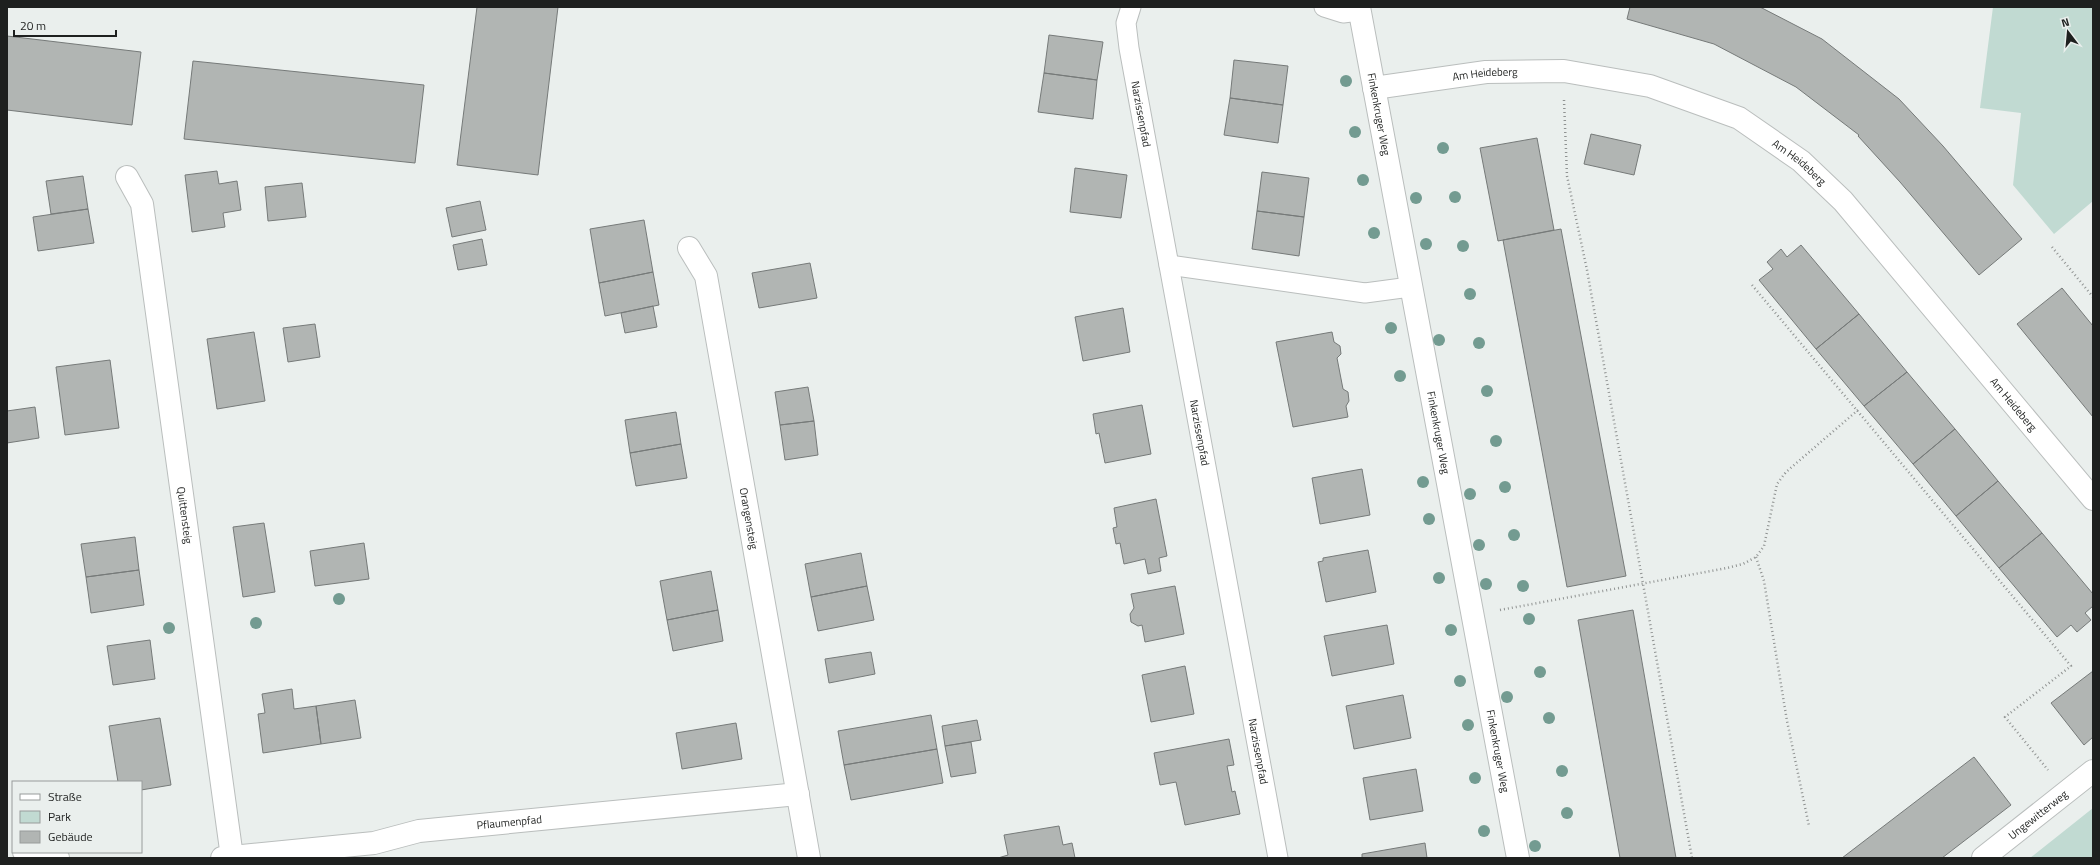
<svg xmlns="http://www.w3.org/2000/svg" width="2100" height="865" font-family="'Titillium Web',sans-serif">
	<style>
		.green { fill: #c1dad2 }
		.building { fill: #b1b5b3; stroke: #767a79 }
		.lines { fill: none; stroke-linecap: round; stroke-linejoin: round }
		.service-casing { stroke: #babebd; stroke-width: 21 }
		.minor-casing { stroke: #babebd; stroke-width: 24 }
		.path { stroke: #909392; stroke-width: 2.5; stroke-dasharray: 1 3; stroke-linecap: butt }
		.service { stroke: #fff; stroke-width: 19 }
		.minor { stroke: #fff; stroke-width: 22 }
		.tree { fill: #739b91 }
		.labels { text-anchor: middle; dominant-baseline: central; stroke-width: 3.5; stroke-linejoin: round; paint-order: stroke }
		.street-label { font-size: 11px; fill: #1e201f; stroke: #eaefed }
	</style>
	<rect width="100%" height="100%" fill="#eaefed"/>
	<path class="green" d="M1993,7H2093V201L2054,234L2013,185L2021,113L1980,108Z
		M2093,808V858H2030Z"/>
	<path class="building" d="M477,7H558L538,175L457,165Z
		M1630,7H1760L1822,39L1899,99L1943,146L2022,239L1979,275L1900,182L1858,136L1859,135L1796,87L1714,44L1627,19Z
		M1049,35L1103,42L1097,80L1044,73Z
		M7,36L141,52L132,125L7,110Z
		M1234,60L1288,66L1283,105L1230,98Z
		M193,61L424,85L415,163L184,139Z
		M1044,73L1097,80L1093,119L1038,112Z
		M1230,98L1283,105L1278,143L1224,135Z
		M1591,134L1641,145L1634,175L1584,164Z
		M1537,138L1554,230L1498,241L1480,148Z
		M1075,168L1127,175L1121,218L1070,212Z
		M217,171L219,184L237,181L241,210L223,213L225,227L192,232L185,175Z
		M1262,172L1309,178L1304,217L1257,211Z
		M83,176L88,209L51,214L46,181Z
		M302,183L306,217L268,221L265,187Z
		M480,201L486,230L452,237L446,208Z
		M88,209L94,243L38,251L33,217Z
		M1257,211L1304,217L1299,256L1252,249Z
		M644,220L653,272L599,283L590,229Z
		M1561,229L1626,576L1567,587L1503,240Z
		M482,239L487,265L458,270L453,245Z
		M1801,245L1859,314L1816,349L1759,280L1773,269L1767,262L1781,249L1787,257Z
		M810,263L817,298L759,308L752,273Z
		M653,272L659,305L605,316L599,283Z
		M2062,288L2093,326V417L2017,324Z
		M653,306L657,327L625,333L621,313Z
		M1123,308L1130,352L1083,361L1075,317Z
		M1859,314L1907,372L1864,406L1816,349Z
		M315,324L320,357L288,362L283,328Z
		M254,332L265,401L217,409L207,339Z
		M1332,332L1334,342L1340,346L1341,354L1337,358L1343,389L1348,392L1349,401L1346,406L1348,417L1293,427L1276,342Z
		M110,360L119,428L65,435L56,367Z
		M1907,372L1955,429L1913,464L1864,406Z
		M808,387L814,421L780,425L775,392Z
		M1142,405L1151,454L1105,463L1099,433L1096,434L1093,414Z
		M35,407L39,438L7,443V411Z
		M676,412L681,444L630,453L625,420Z
		M814,421L818,455L785,460L780,425Z
		M1955,429L1998,481L1956,516L1913,464Z
		M681,444L687,478L636,486L630,453Z
		M1362,469L1370,515L1320,524L1312,478Z
		M1998,481L2042,533L1999,568L1956,516Z
		M1156,499L1167,556L1159,558L1161,571L1148,574L1145,559L1124,564L1120,543L1116,544L1113,528L1117,527L1114,508Z
		M264,523L275,592L243,597L233,527Z
		M2042,533L2093,594V606L2085,613L2091,620L2077,632L2071,625L2057,637L1999,568Z
		M135,537L139,570L86,577L81,544Z
		M364,543L369,579L315,586L310,551Z
		M1368,550L1376,592L1326,602L1318,562L1323,561V558Z
		M861,553L867,586L811,597L805,564Z
		M139,570L144,605L91,613L86,577Z
		M711,571L718,610L667,620L660,581Z
		M867,586L874,620L818,631L811,597Z
		M1175,586L1184,634L1145,642L1142,625L1138,626L1131,622L1130,614L1134,608L1131,594Z
		M718,610L723,641L673,651L667,620Z
		M1633,610L1676,858H1620L1578,620Z
		M1387,625L1394,664L1332,676L1324,636Z
		M150,640L155,679L113,685L107,646Z
		M871,652L875,674L829,683L825,659Z
		M1185,666L1194,714L1151,722L1142,675Z
		M2093,671V737L2084,745L2051,703Z
		M292,689L294,709L316,706L321,744L263,753L258,714L265,713L262,694Z
		M1403,695L1411,738L1354,749L1346,706Z
		M355,700L361,738L321,744L316,706Z
		M931,715L937,749L844,765L838,731Z
		M160,718L171,785L141,790V782H118L109,726Z
		M977,720L981,740L945,746L942,726Z
		M736,723L742,759L682,769L676,733Z
		M1229,739L1234,765L1227,766L1232,792L1235,791L1240,814L1185,825L1176,782L1160,785L1154,753Z
		M971,742L976,773L951,777L945,746Z
		M937,749L943,783L851,800L844,765Z
		M1974,757L2011,805L1942,858H1842Z
		M1416,769L1423,811L1370,820L1363,778Z
		M1059,826L1063,845L1072,843L1075,858H998L1008,855L1004,835Z
		M1425,843L1427,858H1362V854Z"/>
	<g class="lines">
		<defs>
			<g id="service">
				<path id="s1" d="M1131,7L1126,23L1129,48L1278,858"/>
				<path d="M1324,7L1343,13L1359,11"/>
				<path d="M1169,265L1365,293L1410,287"/>
			</g>
			<g id="minor">
				<path id="s2" d="M1359,7L1518,858"/>
				<path id="s3" d="M1374,88L1486,72L1564,71L1650,86L1739,118L1801,161L1843,201L2093,499"/>
				<path id="s4" d="M127,177L142,204L232,857"/>
				<path id="s5" d="M689,248L706,276L809,858"/>
				<path d="M24,852L58,858"/>
				<path id="s6" d="M222,858L374,843L419,831L798,794"/>
				<path id="s7" d="M1983,858L2093,771"/>
			</g>
		</defs>
		<use href="#service" class="service-casing"/>
		<use href="#minor" class="minor-casing"/>
		<path class="path" d="M1564,100L1567,176L1587,270L1692,858
			M2052,247L2093,297
			M1752,285L2071,666L2005,717L2048,770
			M1756,557L1764,581L1787,721L1809,826
			M1500,610L1727,568L1743,564L1756,557L1764,546L1777,484L1786,472L1858,410"/>
		<use href="#service" class="service"/>
		<use href="#minor" class="minor"/>
	</g>
	<g class="tree">
		<circle cx="1346" cy="81" r="6"/>
		<circle cx="1355" cy="132" r="6"/>
		<circle cx="1443" cy="148" r="6"/>
		<circle cx="1363" cy="180" r="6"/>
		<circle cx="1455" cy="197" r="6"/>
		<circle cx="1416" cy="198" r="6"/>
		<circle cx="1374" cy="233" r="6"/>
		<circle cx="1426" cy="244" r="6"/>
		<circle cx="1463" cy="246" r="6"/>
		<circle cx="1470" cy="294" r="6"/>
		<circle cx="1391" cy="328" r="6"/>
		<circle cx="1439" cy="340" r="6"/>
		<circle cx="1479" cy="343" r="6"/>
		<circle cx="1400" cy="376" r="6"/>
		<circle cx="1487" cy="391" r="6"/>
		<circle cx="1496" cy="441" r="6"/>
		<circle cx="1423" cy="482" r="6"/>
		<circle cx="1505" cy="487" r="6"/>
		<circle cx="1470" cy="494" r="6"/>
		<circle cx="1429" cy="519" r="6"/>
		<circle cx="1514" cy="535" r="6"/>
		<circle cx="1479" cy="545" r="6"/>
		<circle cx="1439" cy="578" r="6"/>
		<circle cx="1486" cy="584" r="6"/>
		<circle cx="1523" cy="586" r="6"/>
		<circle cx="339" cy="599" r="6"/>
		<circle cx="1529" cy="619" r="6"/>
		<circle cx="256" cy="623" r="6"/>
		<circle cx="169" cy="628" r="6"/>
		<circle cx="1451" cy="630" r="6"/>
		<circle cx="1540" cy="672" r="6"/>
		<circle cx="1460" cy="681" r="6"/>
		<circle cx="1507" cy="697" r="6"/>
		<circle cx="1549" cy="718" r="6"/>
		<circle cx="1468" cy="725" r="6"/>
		<circle cx="1562" cy="771" r="6"/>
		<circle cx="1475" cy="778" r="6"/>
		<circle cx="1567" cy="813" r="6"/>
		<circle cx="1484" cy="831" r="6"/>
		<circle cx="1535" cy="846" r="6"/>
	</g>
	<g class="labels">
		<g class="street-label">
			<text stroke="none"><textPath href="#s3" startOffset="112">Am Heideberg</textPath></text>
			<text stroke="none"><textPath href="#s1" startOffset="109">Narzissenpfad</textPath></text>
			<text stroke="none"><textPath href="#s2" startOffset="109">Finkenkruger Weg</textPath></text>
			<text stroke="none"><textPath href="#s3" startOffset="448">Am Heideberg</textPath></text>
			<text stroke="none"><textPath href="#s3" startOffset="772">Am Heideberg</textPath></text>
			<text stroke="none"><textPath href="#s1" startOffset="433">Narzissenpfad</textPath></text>
			<text stroke="none"><textPath href="#s2" startOffset="433">Finkenkruger Weg</textPath></text>
			<text stroke="none"><textPath href="#s4" startOffset="345">Quittensteig</textPath></text>
			<text stroke="none"><textPath href="#s5" startOffset="279">Orangensteig</textPath></text>
			<text stroke="none"><textPath href="#s1" startOffset="757">Narzissenpfad</textPath></text>
			<text stroke="none"><textPath href="#s2" startOffset="757">Finkenkruger Weg</textPath></text>
			<text stroke="none"><textPath href="#s7" startOffset="70">Ungewitterweg</textPath></text>
			<text stroke="none"><textPath href="#s6" startOffset="290">Pflaumenpfad</textPath></text>
		</g>
	</g>
	<rect width="2100" height="865" fill="none" stroke="#1e201f" stroke-width="16"/>
	<rect x="12" y="781" width="130" height="72" fill="#eaefed" stroke="#989c9b"/>
	<rect x="20" y="794" width="20" height="6" fill="#ffffff" stroke="#989c9b"/>
	<text x="48" y="801" font-size="12" fill="#1e201f">Straße</text>
	<rect x="20" y="811" width="20" height="12" fill="#c1dad2" stroke="#989c9b"/>
	<text x="48" y="821" font-size="12" fill="#1e201f">Park</text>
	<rect x="20" y="831" width="20" height="12" fill="#b1b5b3" stroke="#989c9b"/>
	<text x="48" y="841" font-size="12" fill="#1e201f">Gebäude</text>
	<g transform="translate(2068 32) rotate(344)" stroke="#eaefed" stroke-width="3" paint-order="stroke">
	<path d="M0-3L7 15L0 10L-7 15Z" fill="#1e201f"/>
	<text y="-6" font-size="11" font-weight="bold" text-anchor="middle" fill="#1e201f">N</text>
	</g>
	<path d="M14 30v6h102v-6" fill="none" stroke="#1e201f" stroke-width="2"/>
	<text x="20" y="30" font-size="12" fill="#1e201f" stroke="#eaefed" stroke-width="3" paint-order="stroke">20 m</text>
</svg>
